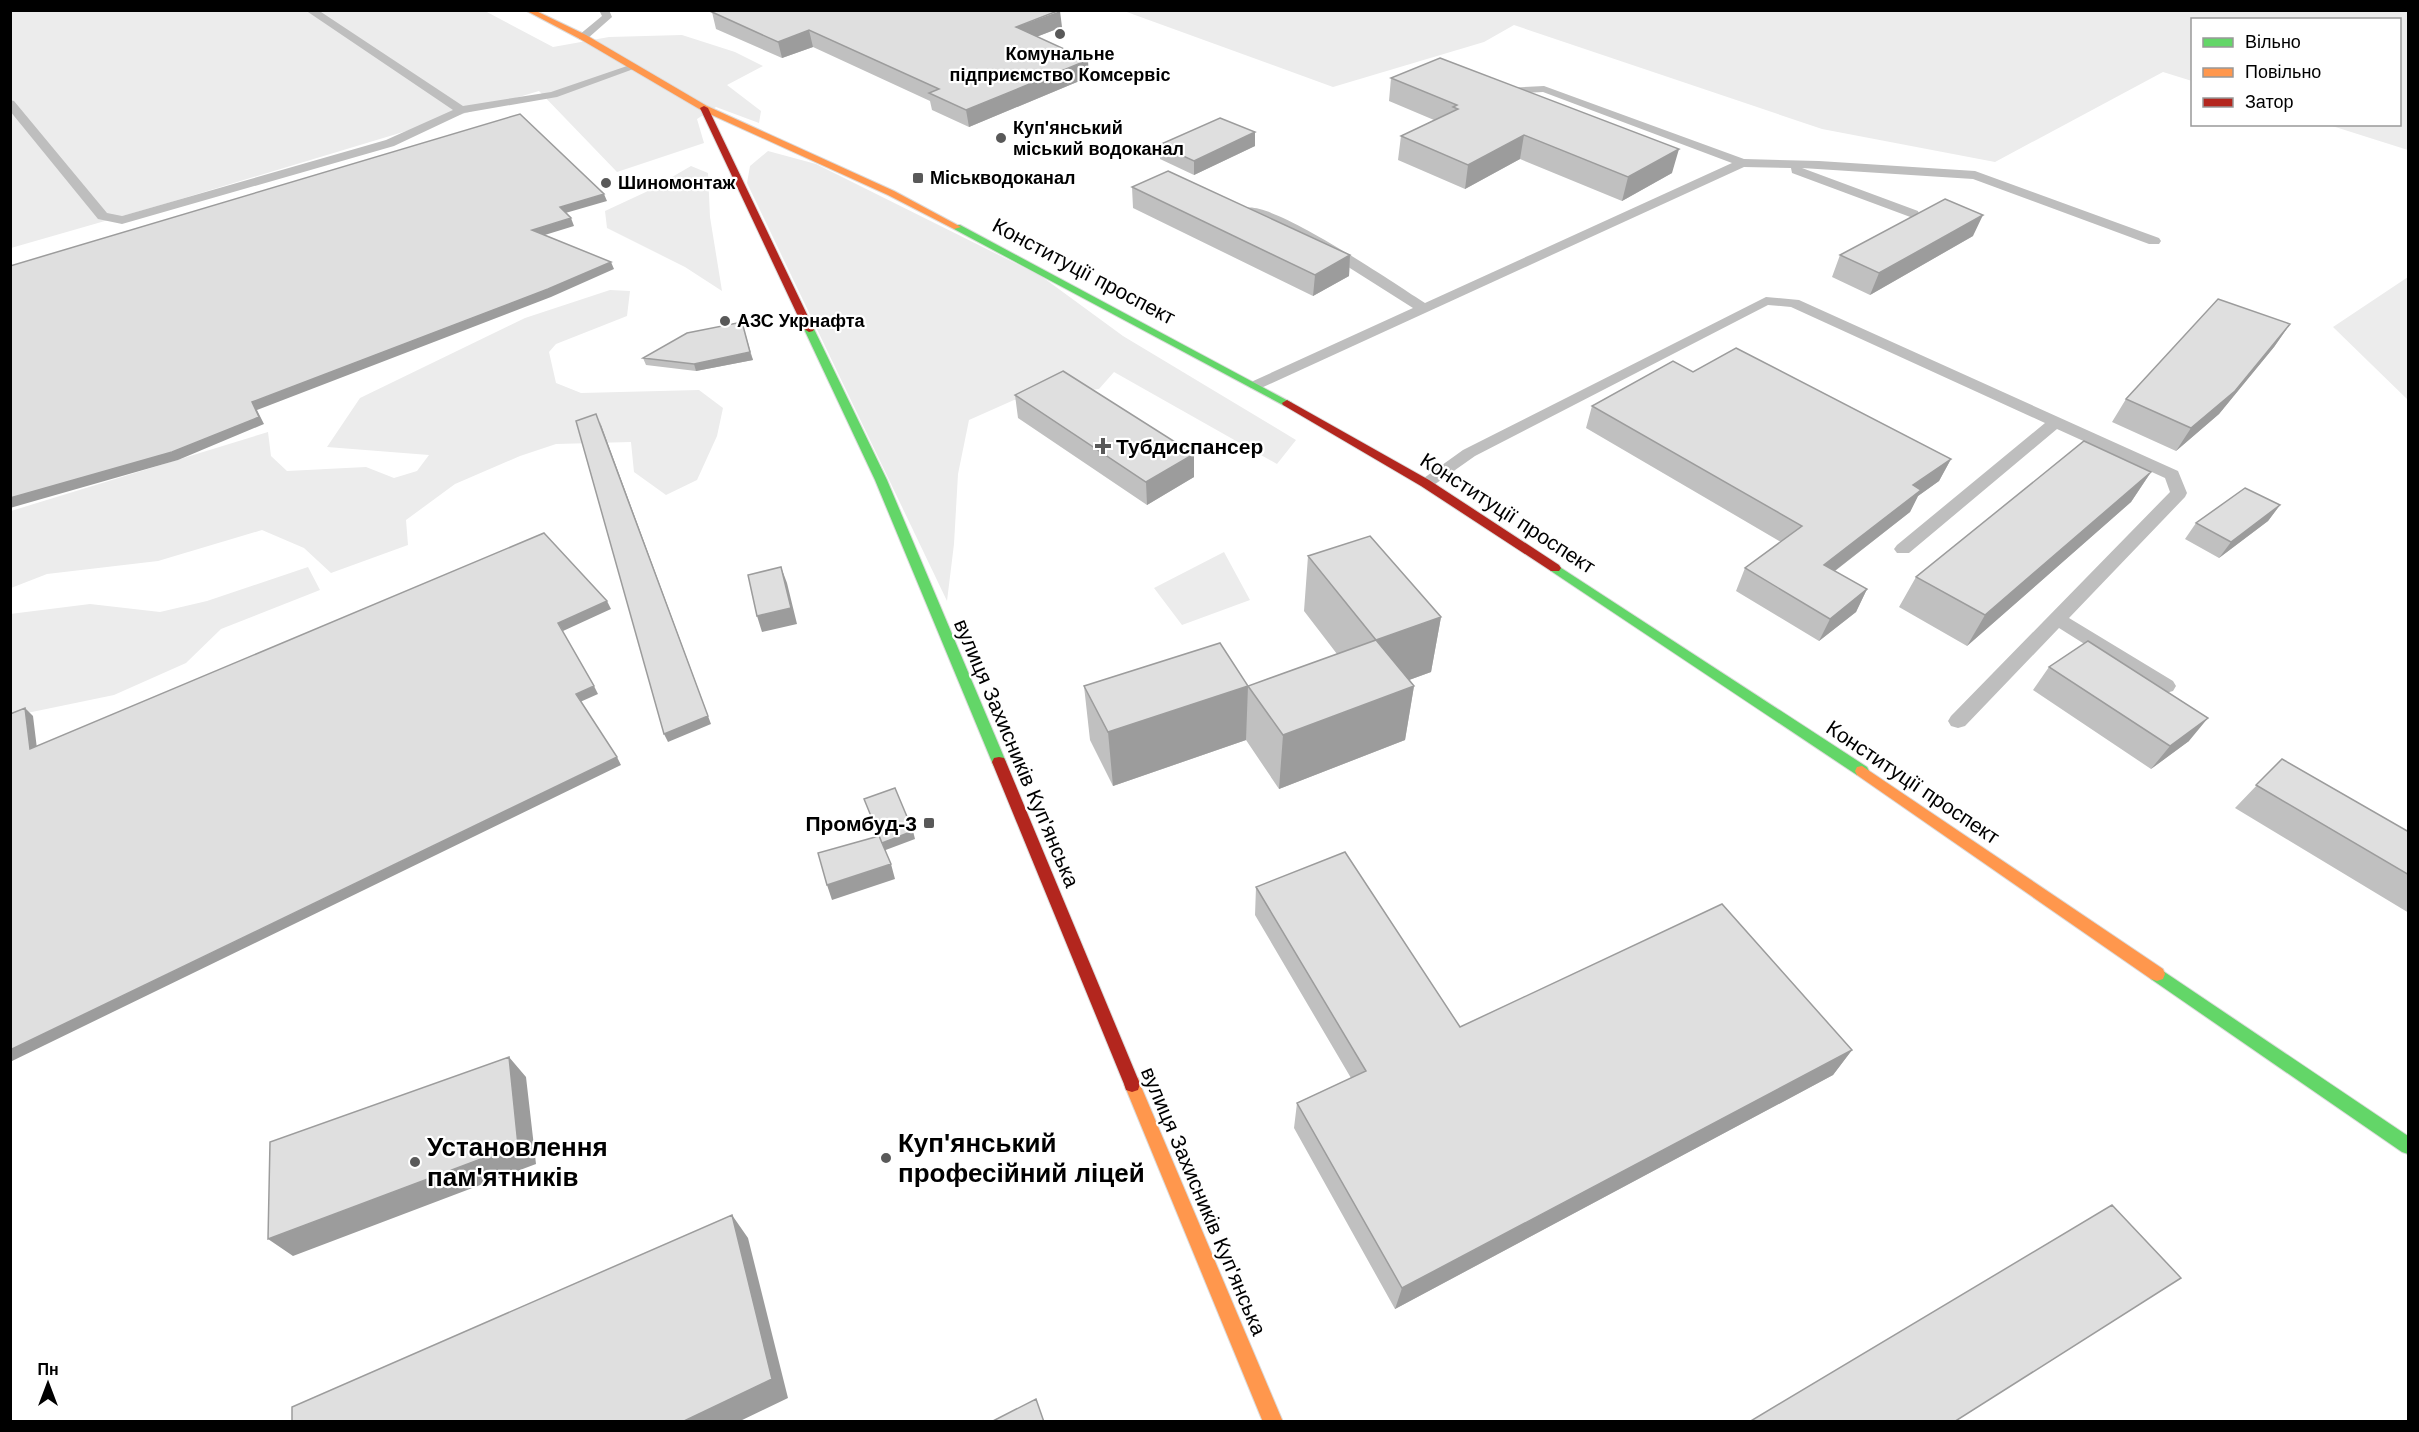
<svg xmlns="http://www.w3.org/2000/svg" width="2419" height="1432" font-family="Helvetica,sans-serif">
	<style>
		.green { fill: #ececec }
		.lines { fill: none; stroke-linecap: round; stroke-linejoin: round }
		.fast-casing { stroke: #dbdbdb; stroke-width: 2 }
		.slow-casing { stroke: #dbdbdb; stroke-width: 2 }
		.jam-casing { stroke: #dbdbdb; stroke-width: 2 }
		.lane { fill: #bebebe; fill-rule: evenodd }
		.fast { fill: #63d668; fill-rule: evenodd }
		.slow { fill: #ff974d; fill-rule: evenodd }
		.jam { fill: #b3261e; fill-rule: evenodd }
		.wall { fill: #c0c0c0 }
		.shaded-wall { fill: #9c9c9c }
		.building { fill: #dfdfdf; stroke: #9c9c9c; stroke-width: 1.5 }
		.poi-dot { fill: #595959; stroke: #fff; stroke-width: 2 }
		.labels { text-anchor: middle; dominant-baseline: central; stroke-width: 4.5; stroke-linejoin: round; paint-order: stroke }
		.far-poi-label { font-size: 18px; font-weight: bold; fill: #000; stroke: #fff; text-anchor: start }
		.street-label { font-size: 21px; fill: #000; stroke: #fff }
		.poi-label { font-size: 21px; font-weight: bold; fill: #000; stroke: #fff; text-anchor: start }
		.near-poi-label { font-size: 26px; font-weight: bold; fill: #000; stroke: #fff; text-anchor: start }
	</style>
	<rect width="100%" height="100%" fill="#fff"/>
	<path class="green" d="M11,11H485L553,47L609,37L682,35L735,52L763,66L727,85L761,111L759,123L716,107L697,119L704,143L617,172L539,91L171,202L11,248Z
		M1124,11H2408V150L2329,125L2400,124V20H2192V81L2163,72L1995,162L1822,129L1514,25L1484,42L1333,87Z
		M768,151L816,164L1041,276L1123,336L1296,440L1277,464L1114,372L1099,389L1014,400L969,420L958,474L954,544L947,601L747,183L750,166Z
		M691,166L708,173L710,217L722,291L685,267L607,228L605,211L648,191Z
		M2408,277V400L2333,327Z
		M610,290L630,291L627,316L556,344L549,352L556,383L581,393L699,390L723,408L717,436L697,480L666,495L634,472L631,442L556,444L520,456L455,484L406,520L408,545L331,573L304,548L262,530L158,561L47,574L11,588V511L268,432L271,456L287,471L366,467L394,478L417,471L429,455L327,447L360,398L525,318Z
		M1224,552L1250,600L1182,625L1154,588Z
		M308,567L320,590L221,629L186,663L114,695L27,713L11,722L10,614L90,604L160,612L207,601Z"/>
	<g class="lines">
		<defs>
			<path id="fast" d="M954,225H960L1292,403L1287,406L1283,405L954,229Z
				M809,326L814,329L887,480L1006,762L1004,766H994L992,762L875,480L804,329Z
				M1555,564L1867,767L1869,771L1867,775H1857L1551,571L1549,568L1551,565Z
				M2157,967L2408,1136V1154L2402,1152L2151,979L2149,974L2151,969Z"/>
			<path id="slow" d="M525,10H534L586,35L707,106L894,191L961,227L954,229L888,195L701,110L580,39Z
				M1862,766L2163,969L2165,974L2163,979L2157,981L2151,979L1857,775L1855,771L1857,767Z
				M1132,1076L1138,1078L1140,1084L1283,1422H1263L1124,1084L1126,1078Z"/>
			<path id="jam" d="M704,106L708,108L814,329L813,331L809,332L804,329L700,108Z
				M1287,400L1429,480L1559,565L1561,568L1559,571H1551L1421,486L1283,405L1282,403Z
				M999,757L1004,758L1006,762L1140,1084L1138,1090L1132,1092L1126,1090L1124,1084L992,762L994,758Z"/>
		</defs>
		<use href="#fast" class="fast-casing"/>
		<use href="#slow" class="slow-casing"/>
		<use href="#jam" class="jam-casing"/>
		<path class="lane" d="M305,10H318L463,106L551,92L630,65L634,64L639,67L557,97L464,113L394,146L122,224L98,219L10,111V100L14,101L107,213L122,216L386,140L453,110Z
			M599,10H609L612,17L587,39H579V35L602,16Z
			M1544,86L1744,159L1819,161L1975,171L2159,238L2161,241L2159,244H2149L1973,179L1802,168L1918,211L1919,214L1913,218L1792,173L1791,168L1744,167L1261,388H1251L1248,385L1251,382L1413,308L1293,232L1246,214L1244,211L1246,208C1274,201 1395,284 1425,303L1732,163L1543,92L1506,94L1500,91L1506,88Z
			M1766,297L1799,300L2178,471L2187,493L2185,497L2069,618L2173,681L2176,686L2173,691L2166,693L2159,691L2059,628L1965,726L1958,728L1951,726L1948,721L1951,716L2170,492L2165,478L2057,429L1909,553H1897L1894,549L1897,545L2045,423L1791,307L1768,305L1475,456L1431,487L1425,488L1417,483L1463,450Z"/>
		<use href="#fast" class="fast"/>
		<use href="#slow" class="slow"/>
		<use href="#jam" class="jam"/>
	</g>
	<path class="wall" d="M712,12L1062,27L1036,37L1089,77L969,127L932,110L930,101L813,47L782,58L716,29Z
		M1391,78L1672,173L1622,201L1520,159L1465,189L1398,160L1401,136L1434,120L1389,101Z
		M1255,132V146L1194,175L1160,159L1159,145Z
		M1132,187L1350,255L1349,276L1313,296L1133,208Z
		M1973,236L1870,295L1832,277L1840,255Z
		M742,322L753,360L696,371L646,365L643,358Z
		M2290,324L2274,347L2219,414L2176,451L2112,422L2126,399Z
		M1693,372L1951,459L1939,481L1918,496L1910,512L1835,571L1867,589L1856,612L1819,641L1736,591L1745,568L1781,542L1586,428L1592,406Z
		M1015,395L1194,477L1147,505L1018,418Z
		M2151,472L2131,502L1967,646L1899,607L1916,577Z
		M2280,505L2268,521L2219,558L2185,539L2196,523Z
		M1308,556L1441,617L1431,672L1409,680L1414,686L1405,740L1279,789L1246,740L1113,786L1090,740L1084,686H1248L1337,654L1304,611Z
		M2049,667L2189,741L2151,769L2033,690Z
		M2282,759L2409,832V913L2235,808Z
		M1256,887L1460,1027L1852,1050L1833,1075L1395,1309L1294,1128L1297,1103L1351,1078L1255,915Z"/>
	<path class="shaded-wall" d="M1060,11L1062,27L1018,44L1016,27Z
		M809,30L813,47L782,58L778,42Z
		M1088,60L1089,77L969,127L966,110Z
		M1255,132V146L1194,175V161Z
		M1524,135L1520,159L1465,189L1468,165Z
		M1679,149L1672,173L1622,201L1628,177Z
		M604,194L607,201L562,214L560,207Z
		M1983,215L1973,236L1870,295L1879,273Z
		M571,218L574,226L535,238L532,230Z
		M1350,255L1349,276L1313,296L1315,275Z
		M611,262L614,269L551,297L257,410L264,424L178,460L10,508V498L252,402Z
		M2290,324L2274,347L2219,414L2176,451L2191,428Z
		M750,352L753,360L696,371L694,364Z
		M600,422L711,724L668,742L664,734Z
		M1194,454V477L1147,505L1146,482Z
		M1951,459L1939,481L1918,496L1910,512L1814,587L1824,565L1913,485Z
		M2151,472L2131,502L1967,646L1985,615Z
		M2280,505L2268,521L2219,558L2231,542Z
		M781,567L787,583L797,624L762,632L757,616Z
		M1867,589L1856,612L1819,641L1830,619Z
		M607,601L611,609L563,631L558,623Z
		M1441,617L1431,672L1368,695L1376,640Z
		M594,686L598,694L580,702L576,694Z
		M1248,686L1246,740L1113,786L1108,732Z
		M1414,686L1405,740L1279,789L1283,735Z
		M25,708L33,716L38,757L30,749Z
		M2208,718L2189,741L2151,769L2170,746Z
		M617,757L621,765L10,1062V1050Z
		M913,831L915,839L883,851L881,843Z
		M891,864L895,879L832,900L827,885Z
		M1852,1050L1833,1075L1395,1309L1402,1288Z
		M509,1057L526,1077L536,1164L293,1256L268,1239Z
		M732,1215L748,1238L788,1398L738,1422H682Z"/>
	<path class="building" d="M718,10H1060L1016,27L1088,60L966,110L929,93L939,89L809,30L778,42L712,12Z
		M1440,58L1679,149L1628,177L1524,135L1468,165L1401,136L1458,109L1453,107L1457,105L1391,78Z
		M520,114L604,194L560,207L571,218L532,230L611,262L548,289L252,402L259,417L172,452L10,498V266Z
		M1220,118L1255,132L1194,161L1159,145Z
		M1168,171L1350,255L1315,275L1132,187Z
		M1945,199L1983,215L1879,273L1840,255Z
		M2218,299L2290,324L2235,391L2191,428L2126,399Z
		M742,322L750,352L694,364L643,358L687,333Z
		M1736,348L1951,459L1913,485L1921,490L1824,565L1867,589L1830,619L1745,568L1802,526L1592,406L1673,361L1693,372Z
		M1063,371L1194,454L1146,482L1015,395Z
		M596,414L708,716L664,734L576,421Z
		M2084,441L2151,472L1985,615L1916,577Z
		M2245,488L2280,505L2231,542L2196,523Z
		M544,533L607,601L558,623L594,686L576,694L617,757L10,1050V714L25,708L30,749Z
		M1370,536L1441,617L1376,640L1308,556Z
		M781,567L791,608L757,616L748,575Z
		M1376,640L1414,686L1283,735L1248,686Z
		M2088,641L2208,718L2170,746L2049,667Z
		M1220,643L1248,686L1108,732L1084,686Z
		M2282,759L2409,832V875L2256,785Z
		M895,788L913,831L882,843L864,799Z
		M879,836L891,864L827,885L818,853Z
		M1345,852L1460,1027L1722,904L1852,1050L1402,1288L1297,1103L1366,1071L1256,887Z
		M509,1057L518,1145L268,1239L270,1142Z
		M2112,1205L2181,1278L1954,1422H1749Z
		M732,1215L772,1379L682,1422H292V1407Z
		M1036,1399L1044,1422H991Z"/>
	<g class="poi-dot">
		<circle cx="1060" cy="34" r="6"/>
		<circle cx="1001" cy="138" r="6"/>
		<rect x="912" y="172" width="12" height="12" rx="3"/>
		<circle cx="606" cy="183" r="6"/>
		<circle cx="725" cy="321" r="6"/>
		<path d="M1100 437h6v6h6v6h-6v6h-6v-6h-6v-6h6z"/>
		<rect x="923" y="817" width="12" height="12" rx="3"/>
		<circle cx="886" cy="1158" r="6"/>
		<circle cx="415" cy="1162" r="6"/>
	</g>
	<g class="labels">
		<g class="far-poi-label">
			<text x="1060" y="54" text-anchor="middle">Комунальне<tspan x="1060" dy="21">пiдприємство Комсервiс</tspan></text>
			<text x="1013" y="128">Куп'янський<tspan x="1013" dy="21">міський водоканал</tspan></text>
			<text x="930" y="178">Міськводоканал</text>
			<text x="618" y="183">Шиномонтаж</text>
			<text x="737" y="321">АЗС Укрнафта</text>
		</g>
		<g class="street-label">
			<text transform="translate(1084 271) rotate(28)">Конституції проспект</text>
			<text transform="translate(1508 513) rotate(33)">Конституції проспект</text>
			<text transform="translate(1017 753) rotate(67)">вулиця Захисників Куп'янська</text>
			<text transform="translate(1913 782) rotate(34)">Конституції проспект</text>
			<text transform="translate(1204 1201) rotate(67)">вулиця Захисників Куп'янська</text>
		</g>
		<g class="poi-label">
			<text x="1116" y="446">Тубдиспансер</text>
			<text x="917" y="823" text-anchor="end">Промбуд-3</text>
		</g>
		<g class="near-poi-label">
			<text x="898" y="1143">Куп'янський<tspan x="898" dy="30">професійний ліцей</tspan></text>
			<text x="427" y="1147">Установлення<tspan x="427" dy="30">пам'ятників</tspan></text>
		</g>
	</g>
	<rect width="2419" height="1432" fill="none" stroke="#000000" stroke-width="24"/>
	<rect x="2191" y="18" width="210" height="108" fill="#ffffff" stroke="#999999" stroke-width="1.5"/>
	<rect x="2203" y="38" width="30" height="9" fill="#63d668" stroke="#999999" stroke-width="1.5"/>
	<text x="2245" y="48" font-size="18" fill="#000000">Вільно</text>
	<rect x="2203" y="68" width="30" height="9" fill="#ff974d" stroke="#999999" stroke-width="1.5"/>
	<text x="2245" y="78" font-size="18" fill="#000000">Повільно</text>
	<rect x="2203" y="98" width="30" height="9" fill="#b3261e" stroke="#999999" stroke-width="1.5"/>
	<text x="2245" y="108" font-size="18" fill="#000000">Затор</text>
	<g transform="translate(48 1384)" stroke="#ffffff" stroke-width="4.5" paint-order="stroke">
	<path d="M0-4.5L10 22L0 15L-10 22Z" fill="#000000"/>
	<text y="-9" font-size="16" font-weight="bold" text-anchor="middle" fill="#000000">Пн</text>
	</g>
</svg>
